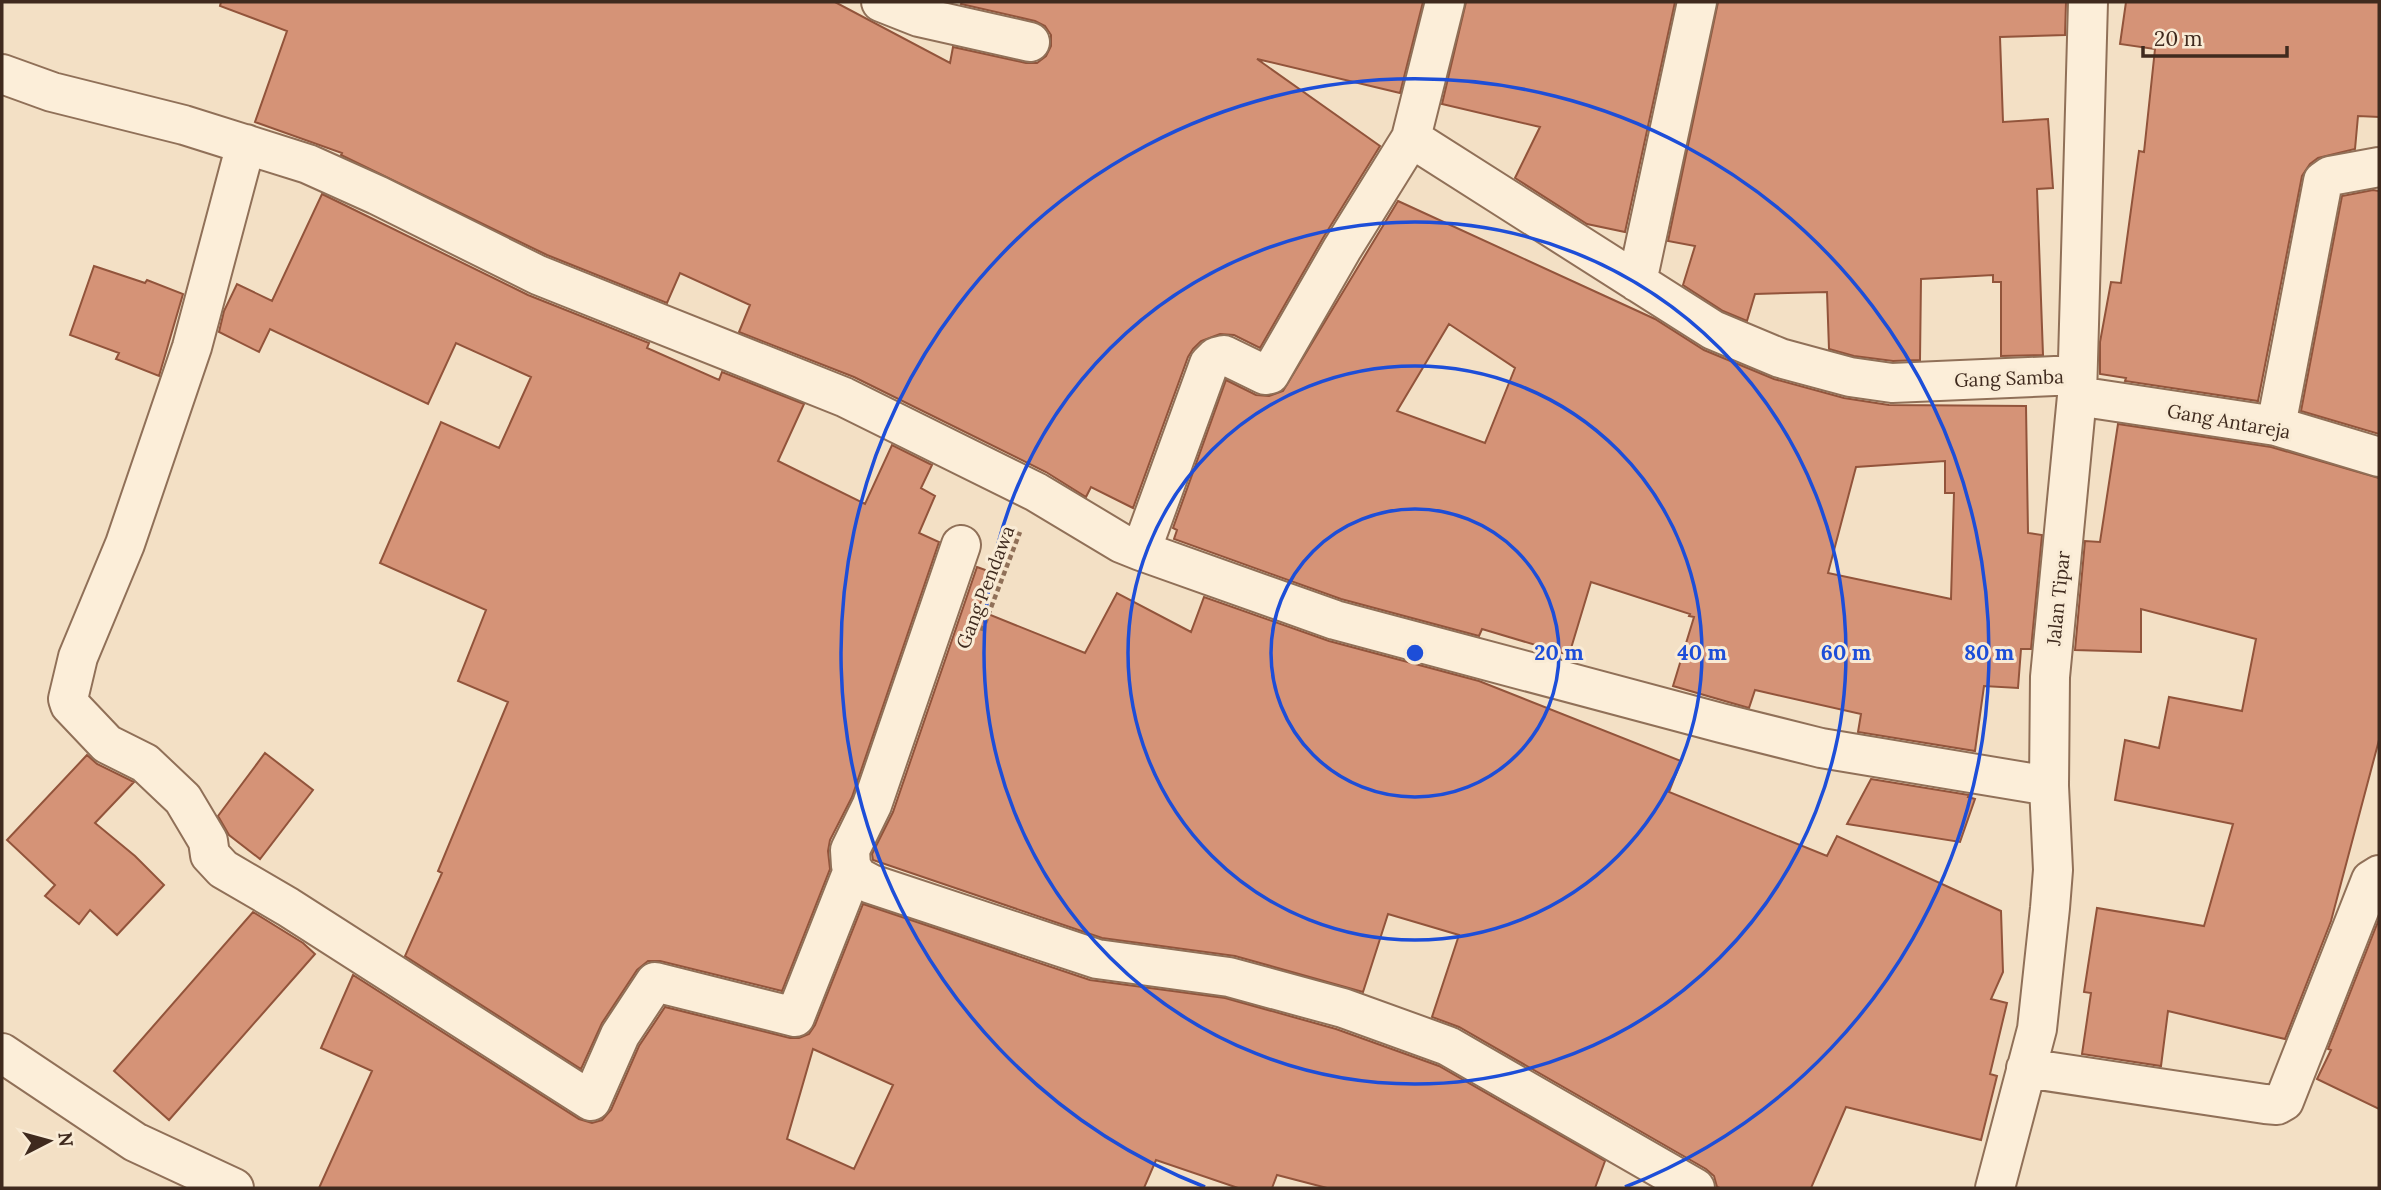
<svg xmlns="http://www.w3.org/2000/svg" width="2381" height="1190" font-family="Lora,serif">
	<style>
		.building { fill: #d59377; stroke: #92543b; stroke-width: 2; fill-rule: evenodd }
		.lines { fill: none; stroke-linecap: round; stroke-linejoin: round }
		.minor-casing { stroke: #907058; stroke-width: 42 }
		.path { stroke: #907058; stroke-width: 4.5; stroke-dasharray: 5 3.5; stroke-linecap: butt }
		.minor { stroke: #fceed9; stroke-width: 38 }
		.ring { fill: none; stroke: #1d4ed8; stroke-width: 3.5 }
		.labels { text-anchor: middle; dominant-baseline: central; stroke-width: 6; stroke-linejoin: round; paint-order: stroke }
		.street-label { font-size: 19px; fill: #3f2a1e; stroke: #f9ebd5 }
		.centre { fill: #1d4ed8; stroke: #f9ebd5; stroke-width: 3.5 }
		.ring-label { font-size: 21px; text-anchor: middle; font-weight: bold; fill: #1d4ed8; stroke: #f9ebd5; stroke-width: 6; stroke-linejoin: round; paint-order: stroke }
	</style>
	<rect width="100%" height="100%" fill="#f3e0c5"/>
	<path class="building" d="M221,2H835L950,63L953,47L1026,63H1037L1046,56L1051,46V35L1045,26L1035,21L961,4L962,2H1423L1400,93L1257,59L1380,146L1323,238L1260,348L1234,335L1220,334L1201,341L1193,349L1188,357L1133,508L1091,487L1086,497L1046,472L854,377L739,332L750,305L680,273L667,303L547,255L341,155L342,153L255,122L287,31L220,6Z
		M1466,2H1675L1625,232L1587,224L1515,178L1540,127L1442,104Z
		M1718,2H2066L2065,35L2000,37L2003,122L2048,119L2053,188L2037,189L2043,355L2001,356V282H1993V275L1921,279L1920,360L1893,361L1854,356L1829,349L1827,292L1755,294L1747,321L1723,311L1683,285L1695,246L1668,241Z
		M2126,2H2379V117L2358,116L2355,149L2318,158L2310,164L2302,176L2258,401L2125,381L2126,378L2100,374V342L2111,282L2121,283L2139,151L2144,152L2155,49L2120,44Z
		M2373,190L2379,191V434L2301,411L2342,196Z
		M322,194L528,295L649,343L647,348L719,380L722,372L804,404L778,461L865,504L892,445L932,465L921,488L935,496L919,533L939,542L852,797L830,840L828,851L830,869L782,991L660,961H648L637,970L602,1023L581,1069L405,956L442,873L438,871L508,702L458,681L486,610L380,563L441,422L499,448L531,377L456,343L428,404L270,329L259,352L219,332L224,311L237,284L272,301Z
		M1398,201L1655,319L1704,350L1774,379L1844,398L1889,405L2026,406L2028,533L2042,535L2031,649H2021L2018,688L1984,686L1975,751L1858,732L1861,714L1755,690L1749,708L1673,686L1694,617L1689,616L1690,614L1591,582L1569,655L1482,629L1479,636L1341,599L1174,539L1177,530L1173,528L1226,380L1256,395L1269,396L1283,391ZM1449,324L1515,368L1485,443L1397,411ZM1945,461V493H1954L1951,599L1828,573L1856,467Z
		M94,266L145,283L147,280L183,294L159,376L116,359L119,353L70,335Z
		M2118,424L2271,447L2379,478V740L2331,921L2285,1039L2168,1011L2161,1066L2082,1054L2091,993L2084,992L2097,908L2204,926L2233,824L2115,800L2125,740L2159,748L2169,697L2242,711L2256,639L2141,609V652L2075,650L2085,541L2100,542Z
		M977,567L991,572L978,610L1085,653L1117,593L1191,632L1204,597L1329,641L1479,681L1681,761L1669,792L1827,856L1837,836L2001,911L2003,972L1991,999L2007,1003L1990,1074L1997,1076L1981,1140L1846,1107L1811,1188H1720L1717,1187L1714,1176L1706,1169L1459,1027L1432,1017L1459,935L1388,914L1363,992L1235,956L1102,938L873,860L872,854L893,812Z
		M265,753L313,790L260,859L229,835L218,816Z
		M87,755L97,764L134,782L95,823L135,856L164,885L117,935L90,910L79,924L45,896L55,885L7,840Z
		M1871,779L1969,795L1968,797L1975,799L1960,842L1847,824Z
		M863,904L1090,980L1225,998L1336,1029L1439,1066L1605,1161L1595,1188H1327L1277,1175L1272,1188H1238L1156,1160L1144,1188H319L372,1071L321,1048L353,975L579,1119L592,1123L602,1120L611,1110L639,1046L665,1007L790,1038H799L809,1034L815,1025ZM813,1049L893,1085L854,1169L787,1139Z
		M253,912L303,943L315,954L169,1120L114,1071Z
		M2379,919V1109L2317,1079L2331,1050L2328,1049Z"/>
	<g class="lines">
		<defs>
			<path id="minor" d="M881,2L919,17L1030,42
				M1445,2L1411,138L1713,330L1780,358L1850,377L1892,383L2077,375
				M2,74L52,92L184,125L308,164L377,195L538,275L844,397L1036,492L1121,543L1141,551L1209,364L1216,357L1224,355L1265,375L1270,374L1342,249L1411,138
				M246,144L192,347L125,544L78,657L68,699L70,705L107,744L145,763L183,799L208,841L210,855L223,869L288,907L591,1101L620,1035L655,982L795,1017L853,870
				M1637,282L1697,2
				M2077,396L2276,426L2379,457
				M2276,426L2323,181L2330,176L2379,167
				M961,545L872,805L850,850L851,866L858,877L871,884L1097,959L1229,977L1343,1008L1448,1046L1695,1188
				M1141,551L1335,620L1721,723L1821,748L2049,786
				M2,1053L135,1142L234,1188
				M2026,1068L2265,1104L2277,1105L2284,1101L2371,880L2379,875
				M1995,1188L2037,1029L2050,908L2053,870L2049,786L2050,677L2077,396L2088,2"/>
		</defs>
		<use href="#minor" class="minor-casing"/>
		<path class="path" d="M982,631L1020,532"/>
		<use href="#minor" class="minor"/>
	</g>
	<g class="ring">
		<circle cx="1415" cy="653" r="144"/>
		<circle cx="1415" cy="653" r="287"/>
		<circle cx="1415" cy="653" r="431"/>
		<path d="M1205 1187A574 574 0 1 1 1625 1187"/>
	</g>
	<g class="labels">
		<g class="street-label">
			<text transform="translate(2009 378) rotate(-2)">Gang Samba</text>
			<text transform="translate(2229 421) rotate(10)">Gang Antareja</text>
			<text transform="translate(985 587) rotate(-69)">Gang Pendawa</text>
			<text transform="translate(2058 598) rotate(-84)">Jalan Tipar</text>
		</g>
	</g>
	<circle cx="1415" cy="653" r="10" class="centre"/>
	<g class="ring-label">
		<text x="1559" y="660">20 m</text>
		<text x="1702" y="660">40 m</text>
		<text x="1846" y="660">60 m</text>
		<text x="1989" y="660">80 m</text>
	</g>
	<rect width="2381" height="1190" fill="none" stroke="#3f2a1e" stroke-width="7"/>
	<g transform="translate(49 1141) rotate(84)" stroke="#f9ebd5" stroke-width="5" paint-order="stroke">
	<path d="M0-5L12 26L0 18L-12 26Z" fill="#3f2a1e"/>
	<text y="-10" font-size="19" font-weight="bold" text-anchor="middle" fill="#3f2a1e">N</text>
	</g>
	<path d="M2143 46v10h144v-10" fill="none" stroke="#3f2a1e" stroke-width="3.5"/>
	<text x="2154" y="46" font-size="21" fill="#3f2a1e" stroke="#f9ebd5" stroke-width="5" paint-order="stroke">20 m</text>
</svg>
